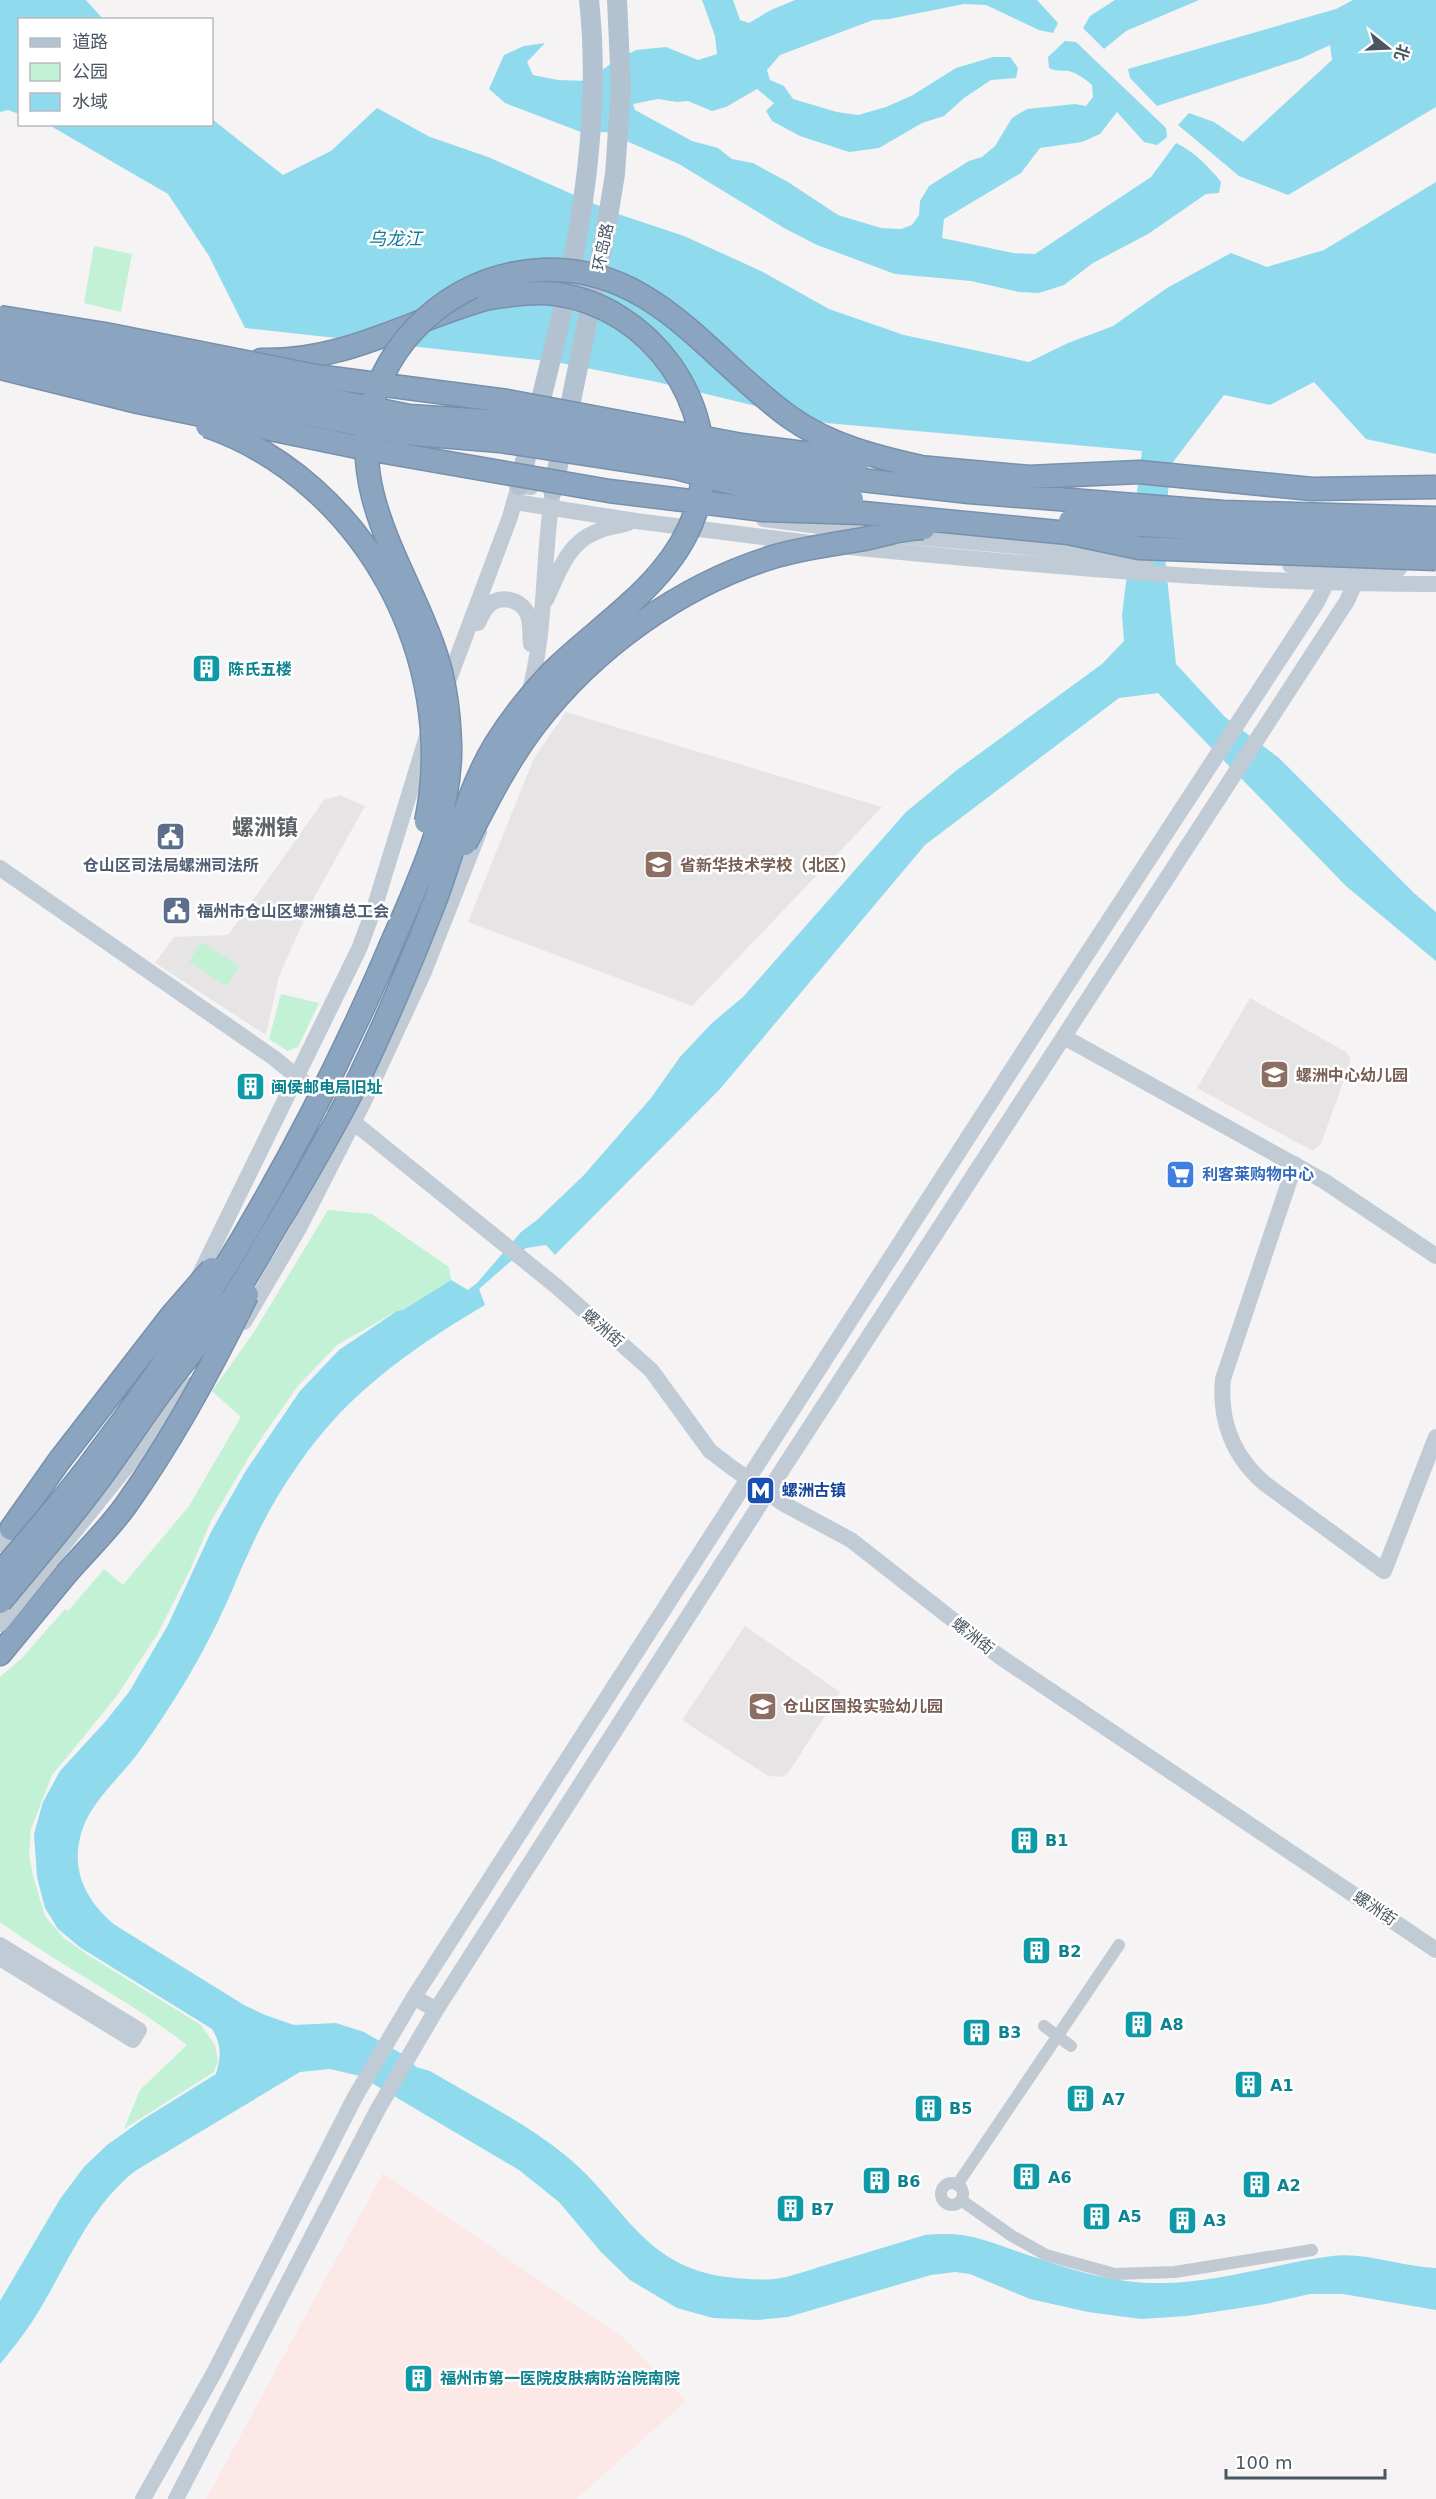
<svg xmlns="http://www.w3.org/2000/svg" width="1436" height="2499" font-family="'DejaVu Sans','Noto Sans SC',sans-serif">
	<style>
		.education { fill: #e6e4e5 }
		.medical { fill: #fce8e6 }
		.green { fill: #c3f1d5 }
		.water { fill: #90daee }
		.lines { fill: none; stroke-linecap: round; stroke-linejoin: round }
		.highway-casing { stroke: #7690ad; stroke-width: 25 }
		.street { stroke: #c1cad2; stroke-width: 12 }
		.secondary { stroke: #c1cbd6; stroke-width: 16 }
		.primary { stroke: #b3c2d1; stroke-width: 20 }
		.highway { stroke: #8ba5c1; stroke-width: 22 }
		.highway-bridge-casing { stroke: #7690ad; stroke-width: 25; stroke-linecap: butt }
		.highway-bridge { stroke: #8ba5c1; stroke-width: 22 }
		.labels { text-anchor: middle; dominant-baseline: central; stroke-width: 5; stroke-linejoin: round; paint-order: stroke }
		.street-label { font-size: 16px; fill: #4a5661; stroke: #fff }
		.culture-label { font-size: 16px; font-weight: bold; fill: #0d838f; stroke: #fff; text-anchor: start }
		.service-label { font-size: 16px; font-weight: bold; fill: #4e5e75; stroke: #fff }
		.education-label { font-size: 16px; font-weight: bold; fill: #785e54; stroke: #fff; text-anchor: start }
		.shop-label { font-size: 16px; font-weight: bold; fill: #366cbe; stroke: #fff; text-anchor: start }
		.transit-label { font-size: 16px; font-weight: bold; fill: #164399; stroke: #fff; text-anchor: start }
		.water-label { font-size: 18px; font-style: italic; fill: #0c7c9b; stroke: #fff }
		.district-label { font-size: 22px; font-weight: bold; fill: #5f6368; stroke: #fff }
	</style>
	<rect width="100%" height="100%" fill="#f5f3f3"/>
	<path class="education" d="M566,712L882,807L692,1006L468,922L534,758Z
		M340,795L365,806L315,896L279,976L266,1035L155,963L174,937L228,935L324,800Z
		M1250,998L1346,1052L1350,1058V1063L1321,1144L1313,1151L1197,1088Z
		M745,1626L840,1692L789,1772L783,1777L768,1776L682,1720Z"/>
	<path class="medical" d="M383,2173L622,2337L686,2401L576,2499H206Z"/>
	<path class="green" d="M94,246L132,254L121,312L84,303Z
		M201,942L239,966L227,986L189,962Z
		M281,994L319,1003L298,1047L287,1051L269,1039Z
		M328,1210L372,1214L449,1267L451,1280L403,1310L397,1311L337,1345L297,1387L252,1452L211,1521L190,1570L157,1635L116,1697L52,1775L31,1829L29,1854L33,1876L45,1916L64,1938L88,1955L201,2025L215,2045L218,2061L214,2072L124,2129L140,2090L187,2045C128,1999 60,1966 0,1922V1677L22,1658L65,1609L68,1611L104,1569L123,1585L189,1506L241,1417L212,1391L254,1332Z"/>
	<path class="water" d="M0,0H86L103,19L20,20L19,114L8,110L0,112Z
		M702,0H733L740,20L749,23L771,10L795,0H1037L1058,23L1053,33L1039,30L986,5L964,4L889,19L873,20L780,55L767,70L770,80L784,86L793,99L837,112L858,115L886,107L913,95L956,68L993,57H1010L1018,68L1016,78L991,80L964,98L944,116L922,123L879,148L849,152L800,136L772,121L766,111L774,103L757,89L726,107L712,111L688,101L677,102L658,99L633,104L635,110L692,141L718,148L732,159L753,163L788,182L838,215L881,228L901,229L912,225L919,215L920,201L929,186L969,161L982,157L995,146L1012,118L1027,109L1075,104L1086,106L1093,97L1092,85C1085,79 1079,74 1069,71C1062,70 1056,72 1049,68L1048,57L1065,41L1076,42L1166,128L1167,137L1157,145L1144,142L1117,112L1100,134L1082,142L1040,148L1021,173L944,219L942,238L1013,253L1035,254L1151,177L1176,143C1195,152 1208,166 1221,182L1219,193L1206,194L1148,234L1093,263L1064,285L1039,293L1019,292L971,281L895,274L817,245L784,228L679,164L606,132H581L505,103L489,89L504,55L524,46L545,43L527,62L533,75L558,80L588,81L613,62L636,50L666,47L698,60L717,54L715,36Z
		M1115,0H1199L1126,31L1104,49L1083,28L1090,16Z
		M1353,0H1436V107L1288,195L1239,176L1178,125L1189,113L1214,122L1243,142L1332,60L1330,45L1300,59L1157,106L1130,78L1128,69L1336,9Z
		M377,108L430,137L488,157L615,213L684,236L761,271L829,309L904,335L1029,362L1068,343L1113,326L1167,288L1231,253L1267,267L1324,250L1436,182V454L1366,439L1314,382L1270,405L1224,395L1170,466L1164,548L1176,664L1225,717L1279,758L1414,893L1436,912V961L1346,886L1158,693L1119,698L925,845L720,1089L555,1255L546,1245L526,1248L479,1289L485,1305C431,1337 384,1368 340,1413C302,1453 270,1504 248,1554C240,1570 234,1587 226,1604C203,1655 174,1703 141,1749C121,1778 88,1802 80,1838C71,1873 89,1904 115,1925L244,2005L265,2015L294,2025L336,2023L364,2032L409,2058L416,2067L430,2071C475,2098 524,2122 565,2155C623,2202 643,2267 727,2277C744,2279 764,2281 781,2278C797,2275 814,2268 829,2264C861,2254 893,2245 925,2235C967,2231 984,2240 1022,2253C1064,2267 1107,2282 1151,2283C1212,2285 1272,2264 1332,2256C1366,2252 1402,2267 1436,2268V2310L1343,2294H1310L1266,2304L1187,2316L1141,2319L1088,2312L1030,2299L970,2274L955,2272L931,2275L788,2317L758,2320L713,2318L677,2308L630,2280L601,2252L559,2202L519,2170L360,2076L330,2069L300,2072L135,2171C92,2205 70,2258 43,2304C31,2325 16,2345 0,2364V2301L60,2199L84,2167L107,2145L142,2120L216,2074C221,2057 222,2045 212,2029L81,1948L58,1929L45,1908L37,1877L34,1834L43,1802L60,1771L105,1722L129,1692L168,1625L211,1532L245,1472L300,1391L339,1350L397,1311L403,1310L451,1280L468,1290L477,1283L521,1232L537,1220L584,1175L651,1098L680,1057L712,1023L743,997L906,812L957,770L1102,664L1124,641L1122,615L1142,451L826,423L657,382L556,362L245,328L209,256L168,194L49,125L212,124V119L283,175L331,151Z"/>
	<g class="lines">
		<defs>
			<path id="highway" d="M261,360C347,362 409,320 489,298
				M11,1529L59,1461
				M0,1654L66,1574"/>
		</defs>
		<use href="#highway" class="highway-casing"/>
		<path class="street" d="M1044,2026L1071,2046
			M941 2194a11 11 0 1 1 22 0a11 11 0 1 1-22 0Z
			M957,2185L1119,1945
			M961,2200L1012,2236L1046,2255L1115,2274L1175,2272L1312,2250"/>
		<path class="secondary" d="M515,502L636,521L811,543
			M764,519L873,533
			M904,536L1147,558
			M849,547C1044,566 1240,584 1436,584
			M1290,565L1399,569
			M546,600C558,574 567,543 596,532C606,527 618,526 628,523
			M478,623C481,617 483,611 488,606C500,594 522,599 528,615C531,624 530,635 531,644
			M445,690L510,517L519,485L531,487
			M528,698C547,631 542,559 553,490
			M0,868L274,1058L556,1286L651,1370L710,1451L731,1467L784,1504L851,1540L999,1656L1436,1950
			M1064,1037L1324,1181L1436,1256
			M1295,1164L1223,1379C1219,1420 1233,1456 1264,1483L1384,1571L1436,1437
			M198,1278L359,949L374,909L428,733
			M244,1322L299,1228L365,1099L423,974L479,832
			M0,1544L17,1522
			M0,1624L193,1384
			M0,1945L139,2030L133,2040L0,1958
			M436,2010L414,1997L1038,1029L1317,602L1324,588L1325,566
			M143,2499L214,2373L355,2097L414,1997
			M176,2499L378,2109L436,2010L782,1470L1347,601L1352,590L1353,568"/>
		<path class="primary" d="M519,485C559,328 607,164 589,0
			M553,490L606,229L615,174L621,87L617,0"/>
		<use href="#highway" class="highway"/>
		<defs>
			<path id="highway-bridge" d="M0,317L105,334L316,376L507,401L742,445L860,460
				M0,332L409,416L503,422L678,449L745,467L969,492L1083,501L1223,512L1436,518
				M0,353L403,433L500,441L676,468L751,488L852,499
				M0,368L138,402L362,448L609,491L764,510L863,513L1068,533L1139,548L1436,559
				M207,426C365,481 460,660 426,822
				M908,466L1029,477L1139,472L1312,489L1436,487
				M1070,521L1372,538H1436
				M465,844C486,804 506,763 534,726C593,648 682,584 776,556C801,549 827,545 852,541C877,538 899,528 924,528
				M59,1461L172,1315L212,1269
				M0,1573C30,1538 61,1503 89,1466C208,1311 306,1140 384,961C413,892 452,820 450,744C449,710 445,678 433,646C405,566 347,491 373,401C395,327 465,273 542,270C655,265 710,361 791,418C829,445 876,457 921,467
				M66,1574C86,1551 109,1529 126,1505C173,1439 212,1367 247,1295
				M0,1602C32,1564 65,1525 95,1485C117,1456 137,1425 158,1396C182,1362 211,1331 234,1296C248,1275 260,1253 273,1231C303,1181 333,1130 359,1078C387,1020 412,960 435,901C455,848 466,793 495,745C511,719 531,694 552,672C606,619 683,576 700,496C719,403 650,307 556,294C533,291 511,295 489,298"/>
		</defs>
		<use href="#highway-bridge" class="highway-bridge-casing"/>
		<use href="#highway-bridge" class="highway-bridge"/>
	</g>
	<defs>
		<symbol id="building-square" viewBox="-11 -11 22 22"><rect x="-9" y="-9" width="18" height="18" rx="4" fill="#0f9aa8" stroke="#fff"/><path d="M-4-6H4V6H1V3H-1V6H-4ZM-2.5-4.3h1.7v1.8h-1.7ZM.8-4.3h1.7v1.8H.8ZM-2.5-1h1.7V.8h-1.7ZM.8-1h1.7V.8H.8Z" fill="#fff"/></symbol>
		<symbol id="civic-square" viewBox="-11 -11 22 22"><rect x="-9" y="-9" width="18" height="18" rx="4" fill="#5c6f8a" stroke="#fff"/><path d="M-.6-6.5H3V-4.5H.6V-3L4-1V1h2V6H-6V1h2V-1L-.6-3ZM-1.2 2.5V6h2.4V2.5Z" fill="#fff"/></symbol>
		<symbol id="school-square" viewBox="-11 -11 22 22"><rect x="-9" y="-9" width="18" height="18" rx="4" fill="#8d6e63" stroke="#fff"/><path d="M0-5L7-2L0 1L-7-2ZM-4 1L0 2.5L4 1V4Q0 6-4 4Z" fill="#fff"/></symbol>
		<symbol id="supermarket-square" viewBox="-11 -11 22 22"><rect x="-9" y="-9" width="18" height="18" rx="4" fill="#3f7fe0" stroke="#fff"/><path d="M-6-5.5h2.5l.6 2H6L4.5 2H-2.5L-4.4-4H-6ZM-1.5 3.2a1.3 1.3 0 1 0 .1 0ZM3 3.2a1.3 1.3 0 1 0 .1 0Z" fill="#fff"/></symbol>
		<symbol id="metro-square" viewBox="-11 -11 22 22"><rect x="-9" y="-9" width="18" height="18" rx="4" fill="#1a4fb4" stroke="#fff"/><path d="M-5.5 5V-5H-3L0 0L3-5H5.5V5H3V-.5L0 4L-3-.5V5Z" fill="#fff"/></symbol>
	</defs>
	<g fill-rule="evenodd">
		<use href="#building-square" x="190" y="652" width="33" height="33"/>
		<use href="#civic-square" x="154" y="820" width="33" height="33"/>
		<use href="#school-square" x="642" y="848" width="33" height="33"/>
		<use href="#civic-square" x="160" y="894" width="33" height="33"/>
		<use href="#school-square" x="1258" y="1058" width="33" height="33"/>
		<use href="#building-square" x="234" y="1070" width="33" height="33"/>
		<use href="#supermarket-square" x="1164" y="1158" width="33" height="33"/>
		<use href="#metro-square" x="744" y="1474" width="33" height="33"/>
		<use href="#school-square" x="746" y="1690" width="33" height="33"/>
		<use href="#building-square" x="1008" y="1824" width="33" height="33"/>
		<use href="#building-square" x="1020" y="1934" width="33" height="33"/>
		<use href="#building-square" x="1122" y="2008" width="33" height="33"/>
		<use href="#building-square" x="960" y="2016" width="33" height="33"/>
		<use href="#building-square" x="1232" y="2068" width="33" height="33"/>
		<use href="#building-square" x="1064" y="2082" width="33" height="33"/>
		<use href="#building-square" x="912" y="2092" width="33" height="33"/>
		<use href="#building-square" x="1010" y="2160" width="33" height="33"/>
		<use href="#building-square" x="860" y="2164" width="33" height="33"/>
		<use href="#building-square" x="1240" y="2168" width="33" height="33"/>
		<use href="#building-square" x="774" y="2192" width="33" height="33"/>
		<use href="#building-square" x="1080" y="2200" width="33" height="33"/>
		<use href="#building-square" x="1166" y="2204" width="33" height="33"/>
		<use href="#building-square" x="402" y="2362" width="33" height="33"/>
	</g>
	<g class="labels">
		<g class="street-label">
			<text transform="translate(603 247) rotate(-79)">环岛路</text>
			<text transform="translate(603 1328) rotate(41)">螺洲街</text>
			<text transform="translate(973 1636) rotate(38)">螺洲街</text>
			<text transform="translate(1375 1908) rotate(34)">螺洲街</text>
		</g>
		<g class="culture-label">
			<text x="228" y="669">陈氏五楼</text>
			<text x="271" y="1087">闽侯邮电局旧址</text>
			<text x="1045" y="1840">B1</text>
			<text x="1058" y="1951">B2</text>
			<text x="1160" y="2024">A8</text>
			<text x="998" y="2032">B3</text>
			<text x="1270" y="2085">A1</text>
			<text x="1102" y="2099">A7</text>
			<text x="949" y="2108">B5</text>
			<text x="1048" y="2177">A6</text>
			<text x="897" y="2181">B6</text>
			<text x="1277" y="2185">A2</text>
			<text x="811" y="2209">B7</text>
			<text x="1118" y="2216">A5</text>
			<text x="1203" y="2220">A3</text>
			<text x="440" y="2378">福州市第一医院皮肤病防治院南院</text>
		</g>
		<g class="service-label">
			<text x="171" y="865">仓山区司法局螺洲司法所</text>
			<text x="197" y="911" text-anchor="start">福州市仓山区螺洲镇总工会</text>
		</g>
		<g class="education-label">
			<text x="680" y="865">省新华技术学校（北区）</text>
			<text x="1296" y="1075">螺洲中心幼儿园</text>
			<text x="783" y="1706">仓山区国投实验幼儿园</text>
		</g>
		<g class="shop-label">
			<text x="1202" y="1174">利客莱购物中心</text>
		</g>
		<g class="transit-label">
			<text x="782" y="1490">螺洲古镇</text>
		</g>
		<g class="water-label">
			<text x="395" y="238">乌龙江</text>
		</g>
		<g class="district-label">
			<text x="265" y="827">螺洲镇</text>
		</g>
	</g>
	<rect x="18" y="18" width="195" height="108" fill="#ffffff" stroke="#b7bbc0" stroke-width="1.5"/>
	<rect x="30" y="38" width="30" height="9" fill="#b3c2d1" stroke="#b7bbc0" stroke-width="1.5"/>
	<text x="72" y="48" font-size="18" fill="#4a5661">道路</text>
	<rect x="30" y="63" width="30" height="18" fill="#c3f1d5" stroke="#b7bbc0" stroke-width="1.5"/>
	<text x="72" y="78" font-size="18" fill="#4a5661">公园</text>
	<rect x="30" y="93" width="30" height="18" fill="#90daee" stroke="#b7bbc0" stroke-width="1.5"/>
	<text x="72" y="108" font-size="18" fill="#4a5661">水域</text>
	<g transform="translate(1388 48) rotate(108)" stroke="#ffffff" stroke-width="4.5" paint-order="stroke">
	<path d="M0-4.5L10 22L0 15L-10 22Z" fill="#4a5661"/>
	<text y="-9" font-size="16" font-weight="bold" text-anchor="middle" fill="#4a5661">北</text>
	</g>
	<path d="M1226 2469v9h159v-9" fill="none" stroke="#4a5661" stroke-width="3"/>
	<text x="1235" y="2469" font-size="18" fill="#4a5661" stroke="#ffffff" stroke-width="4.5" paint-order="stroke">100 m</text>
</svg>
